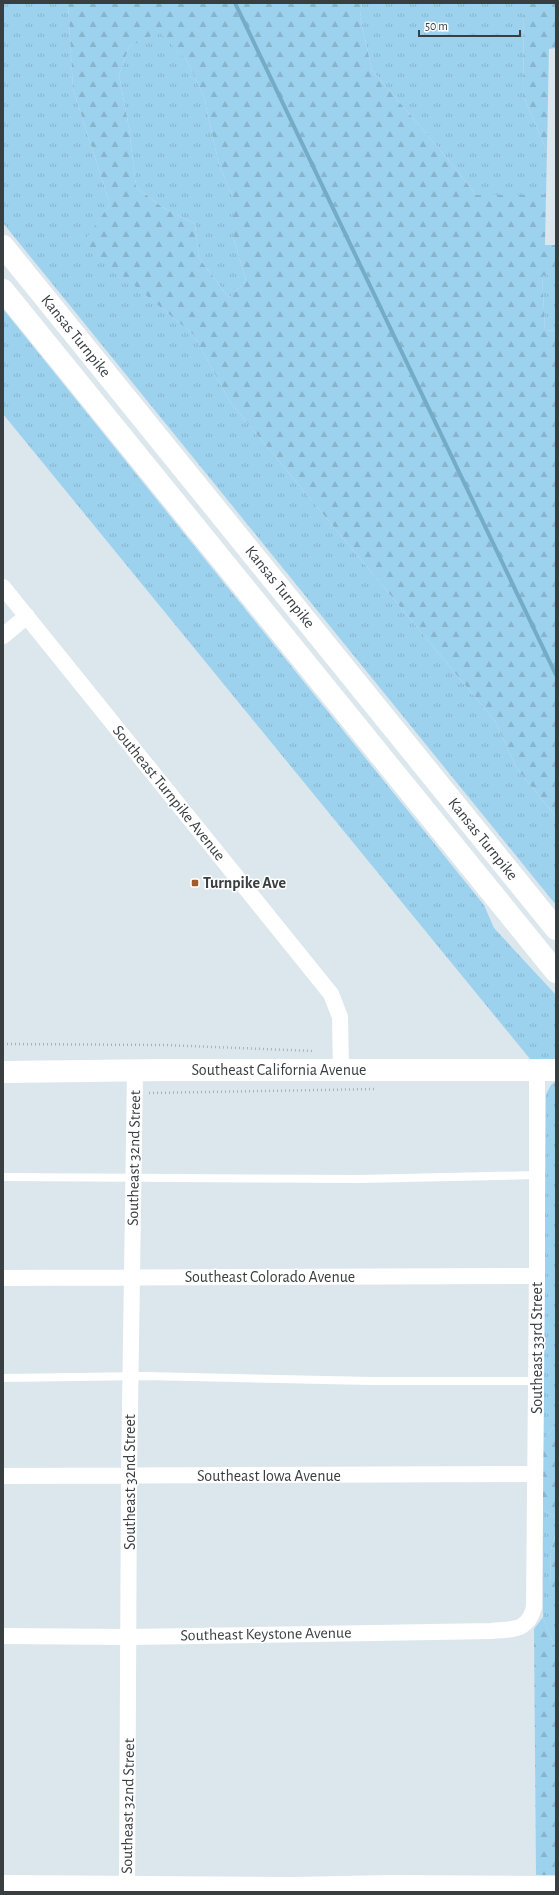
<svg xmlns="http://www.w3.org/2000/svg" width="559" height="1895" font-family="'Alegreya Sans',sans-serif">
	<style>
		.grass { fill: url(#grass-tufts) }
		.forest { fill: url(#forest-firs); fill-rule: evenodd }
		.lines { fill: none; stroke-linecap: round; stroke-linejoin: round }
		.stream { stroke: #74acc8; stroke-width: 4 }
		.path { stroke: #a7b0b5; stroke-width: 2.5; stroke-dasharray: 1 3; stroke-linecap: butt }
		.service { stroke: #fff; stroke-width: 8 }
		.minor { stroke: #fff; stroke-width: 16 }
		.secondary { stroke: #fff; stroke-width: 22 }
		.motorway { stroke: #fff; stroke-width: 22 }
		.poi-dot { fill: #a05b2f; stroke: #fff; stroke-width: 1.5 }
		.labels { text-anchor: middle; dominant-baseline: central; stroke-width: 3; stroke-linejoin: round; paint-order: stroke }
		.street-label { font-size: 16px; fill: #393e40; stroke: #fff }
		.poi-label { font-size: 16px; font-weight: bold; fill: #393e40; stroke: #fff; text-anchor: start }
	</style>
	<defs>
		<pattern id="grass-tufts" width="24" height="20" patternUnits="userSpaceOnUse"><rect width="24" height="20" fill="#9dd2ee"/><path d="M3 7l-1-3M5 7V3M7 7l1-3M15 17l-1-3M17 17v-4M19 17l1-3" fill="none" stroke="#88b5cd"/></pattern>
		<pattern id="forest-firs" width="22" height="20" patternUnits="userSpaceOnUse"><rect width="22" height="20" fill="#9dd2ee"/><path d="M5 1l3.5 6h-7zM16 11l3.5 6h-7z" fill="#88b5cd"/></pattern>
	</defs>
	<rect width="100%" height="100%" fill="#dce7ed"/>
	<path class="grass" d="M3,3H68L73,89L110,204L84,243L194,335L230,402L495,721L516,767L556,817V905L3,223Z
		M362,3H524L523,95L547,151L546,195H476L447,158L372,70L360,17Z
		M159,31L186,59L204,97L219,165L233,197V236L246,281L229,298L199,258L195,224L162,207L136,187L129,128L119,75L129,47Z
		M542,275H556V331L545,330Z
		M3,309L484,905L494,928L556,995V1059H530L3,414Z
		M556,1081V1424L543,1441L546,1094L551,1085Z
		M543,1510L556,1517V1533L551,1550L550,1584L556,1591V1651L543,1617Z"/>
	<path class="forest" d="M68,3H362L360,17L372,70L447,158L476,195H546L545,245H556V275H542L545,330L556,331V817L516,767L495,721L230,402L194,335L83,243L110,204L73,89ZM159,32L186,59L204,97L219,165L233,197V236L246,281L229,298L199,258L195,224L162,207L136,187L129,128L119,75L129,47Z
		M524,3H556V48L549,49L547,151L523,95Z
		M556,1424V1517L543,1510V1441Z
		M556,1533V1591L550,1585L551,1550Z
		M543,1617L556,1651L555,1723L556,1724V1875H536L534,1629Z"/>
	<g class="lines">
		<path class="stream" d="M235,3L556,675"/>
		<path class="path" d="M3,1044L164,1045L314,1051
			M149,1093L376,1089"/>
		<path class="service" d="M3,1177L359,1179L538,1175
			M3,1378L145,1376L372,1381H536"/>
		<path class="minor" d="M3,587L331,994L340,1017L341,1071
			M3,636L27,616
			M3,1278L537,1276
			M3,1476L535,1474
			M3,1636L129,1637L492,1631C512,1629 528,1632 534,1607L537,1276V1070
			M3,1883L291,1885L392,1883L556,1884
			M127,1892L129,1476L135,1071"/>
		<path class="secondary" d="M3,1072L164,1070H556"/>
		<path class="motorway" d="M3,246L556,929
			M3,290L556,972"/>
	</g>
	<rect class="poi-dot" x="191" y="879" width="8" height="8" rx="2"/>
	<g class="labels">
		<g class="street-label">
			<text transform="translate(76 336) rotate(51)">Kansas Turnpike</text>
			<text transform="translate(280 587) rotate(51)">Kansas Turnpike</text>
			<text transform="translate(169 793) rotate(51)">Southeast Turnpike Avenue</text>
			<text transform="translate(483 839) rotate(51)">Kansas Turnpike</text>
			<text x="279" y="1070">Southeast California Avenue</text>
			<text transform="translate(134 1158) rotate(-89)">Southeast 32nd Street</text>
			<text x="270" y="1277">Southeast Colorado Avenue</text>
			<text transform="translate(537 1348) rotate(-90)">Southeast 33rd Street</text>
			<text x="269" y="1476">Southeast Iowa Avenue</text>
			<text transform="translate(130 1482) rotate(-90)">Southeast 32nd Street</text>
			<text transform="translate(266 1634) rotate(-1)">Southeast Keystone Avenue</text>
			<text transform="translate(128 1806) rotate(-89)">Southeast 32nd Street</text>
		</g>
		<g class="poi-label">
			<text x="203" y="883">Turnpike Ave</text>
		</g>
	</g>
	<rect width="559" height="1895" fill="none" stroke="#393e40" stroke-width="8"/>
	<path d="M419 30v6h101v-6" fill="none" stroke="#393e40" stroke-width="2"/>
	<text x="425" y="30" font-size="12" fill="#393e40" stroke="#ffffff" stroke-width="3" paint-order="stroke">50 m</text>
</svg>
